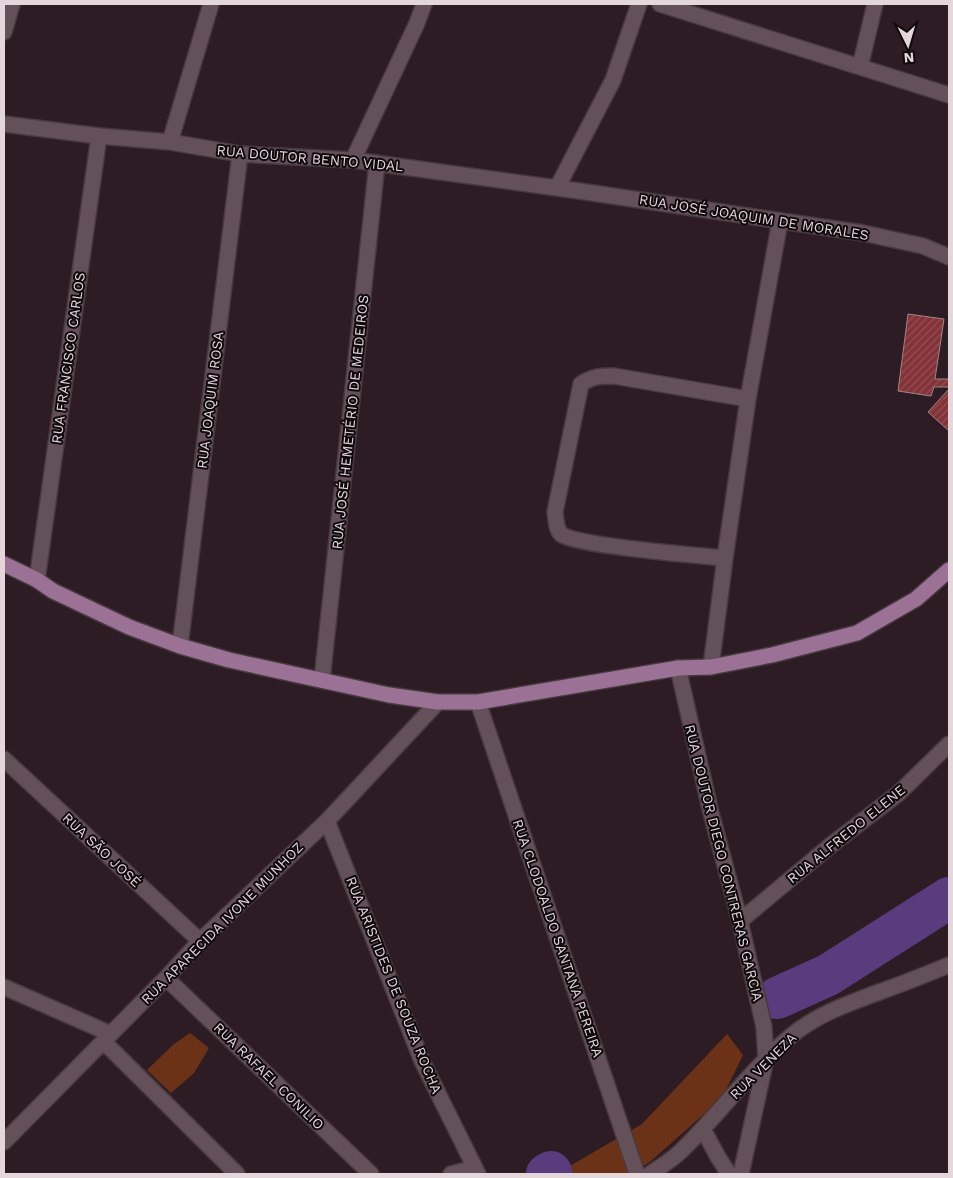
<svg xmlns="http://www.w3.org/2000/svg" width="953" height="1178" font-family="'Work Sans',sans-serif">
	<style>
		.park { fill: #6c3218 }
		.lines { fill: none; stroke-linecap: round; stroke-linejoin: round }
		.river { stroke: #593b7e; stroke-width: 42 }
		.building { fill: url(#building-hatch); stroke: #9e8787 }
		.minor-casing { stroke: #46393f; stroke-width: 18 }
		.major-casing { stroke: #46393f; stroke-width: 18 }
		.minor { stroke: #645058; stroke-width: 15 }
		.major { stroke: #9b7295; stroke-width: 15 }
		.labels { text-anchor: middle; dominant-baseline: central; stroke-width: 4; stroke-linejoin: round; paint-order: stroke }
		.street-label { font-size: 14px; fill: #e3d7dc; stroke: #10090c }
	</style>
	<defs>
		<pattern id="building-hatch" width="6" height="6" patternUnits="userSpaceOnUse" patternTransform="scale(1.25)"><rect width="6" height="6" fill="#823238"/><path d="M-1 1l2-2M0 6l6-6M5 7l2-2" fill="none" stroke="#944f54"/></pattern>
	</defs>
	<rect width="100%" height="100%" fill="#2d1c23"/>
	<path class="park" d="M190,1033L209,1048L194,1073L171,1093L147,1070L174,1044Z
		M727,1034L743,1055L722,1098L651,1161L632,1174H556L642,1124Z"/>
	<g class="lines">
		<path class="river" d="M777,998L828,975L949,898
			M547,1174L551,1172"/>
	</g>
	<path class="building" d="M908,314L944,319L935,379H949V387H934L931,396L898,391Z
		M949,389V431L928,412Z"/>
	<g class="lines">
		<defs>
			<path id="minor" d="M660,4L949,95
				M4,32L12,4
				M860,67L875,4
				M4,124L99,136L170,142L240,154L353,160L579,191L863,233L923,246L949,257
				M170,142L211,4
				M353,160L417,23L424,4
				M557,188L613,80L639,4
				M725,558C702,556 570,545 561,534C556,529 556,519 555,512L581,384C593,376 600,376 614,376L748,399
				M37,580L99,136
				M180,646L240,154
				M711,667L725,558L748,399L780,221
				M678,668L711,813L740,921L764,1027L766,1059L741,1174
				M322,680L377,163
				M478,702L637,1174
				M4,759L200,941
				M327,821L422,1061L478,1174
				M740,921L831,845L899,793L949,744
				M166,978L371,1174
				M4,987L111,1034
				M104,1042L237,1174
				M703,1129L718,1157L729,1174
				M4,1142L166,978L200,941L327,821L438,702
				M451,1174L474,1168
				M650,1174C660,1167 672,1160 681,1151C719,1115 750,1070 791,1036C817,1014 850,1003 882,991C905,983 927,974 949,965"/>
			<path id="major" d="M4,564L37,580L53,591L129,627L180,646L229,660L389,695L438,702H478L678,668L711,667L772,655L857,633L916,599L949,570"/>
		</defs>
		<use href="#minor" class="minor-casing"/>
		<use href="#major" class="major-casing"/>
		<use href="#minor" class="minor"/>
		<use href="#major" class="major"/>
	</g>
	<g class="labels">
		<g class="street-label">
			<text transform="translate(310 158) rotate(5)">RUA DOUTOR BENTO VIDAL</text>
			<text transform="translate(754 217) rotate(9)">RUA JOSÉ JOAQUIM DE MORALES</text>
			<text transform="translate(68 358) rotate(-82)">RUA FRANCISCO CARLOS</text>
			<text transform="translate(210 400) rotate(-83)">RUA JOAQUIM ROSA</text>
			<text transform="translate(350 422) rotate(-84)">RUA JOSÉ HEMETÉRIO DE MEDEIROS</text>
			<text transform="translate(846 834) rotate(-39)">RUA ALFREDO ELENE</text>
			<text transform="translate(102 850) rotate(43)">RUA SÃO JOSÉ</text>
			<text transform="translate(724 863) rotate(76)">RUA DOUTOR DIEGO CONTRERAS GARCIA</text>
			<text transform="translate(222 923) rotate(-45)">RUA APARECIDA IVONE MUNHOZ</text>
			<text transform="translate(558 938) rotate(71)">RUA CLODOALDO SANTANA PEREIRA</text>
			<text transform="translate(394 985) rotate(68)">RUA ARISTIDES DE SOUZA ROCHA</text>
			<text transform="translate(763 1066) rotate(-45)">RUA VENEZA</text>
			<text transform="translate(269 1076) rotate(44)">RUA RAFAEL CONILIO</text>
		</g>
	</g>
	<rect width="953" height="1178" fill="none" stroke="#e3d7dc" stroke-width="10"/>
	<g transform="translate(908 45) rotate(175)" stroke="#10090c" stroke-width="4" paint-order="stroke">
	<path d="M0-4L9 19L0 12L-9 19Z" fill="#e3d7dc"/>
	<text y="-8" font-size="14" font-weight="bold" text-anchor="middle" fill="#e3d7dc">N</text>
	</g>
</svg>
